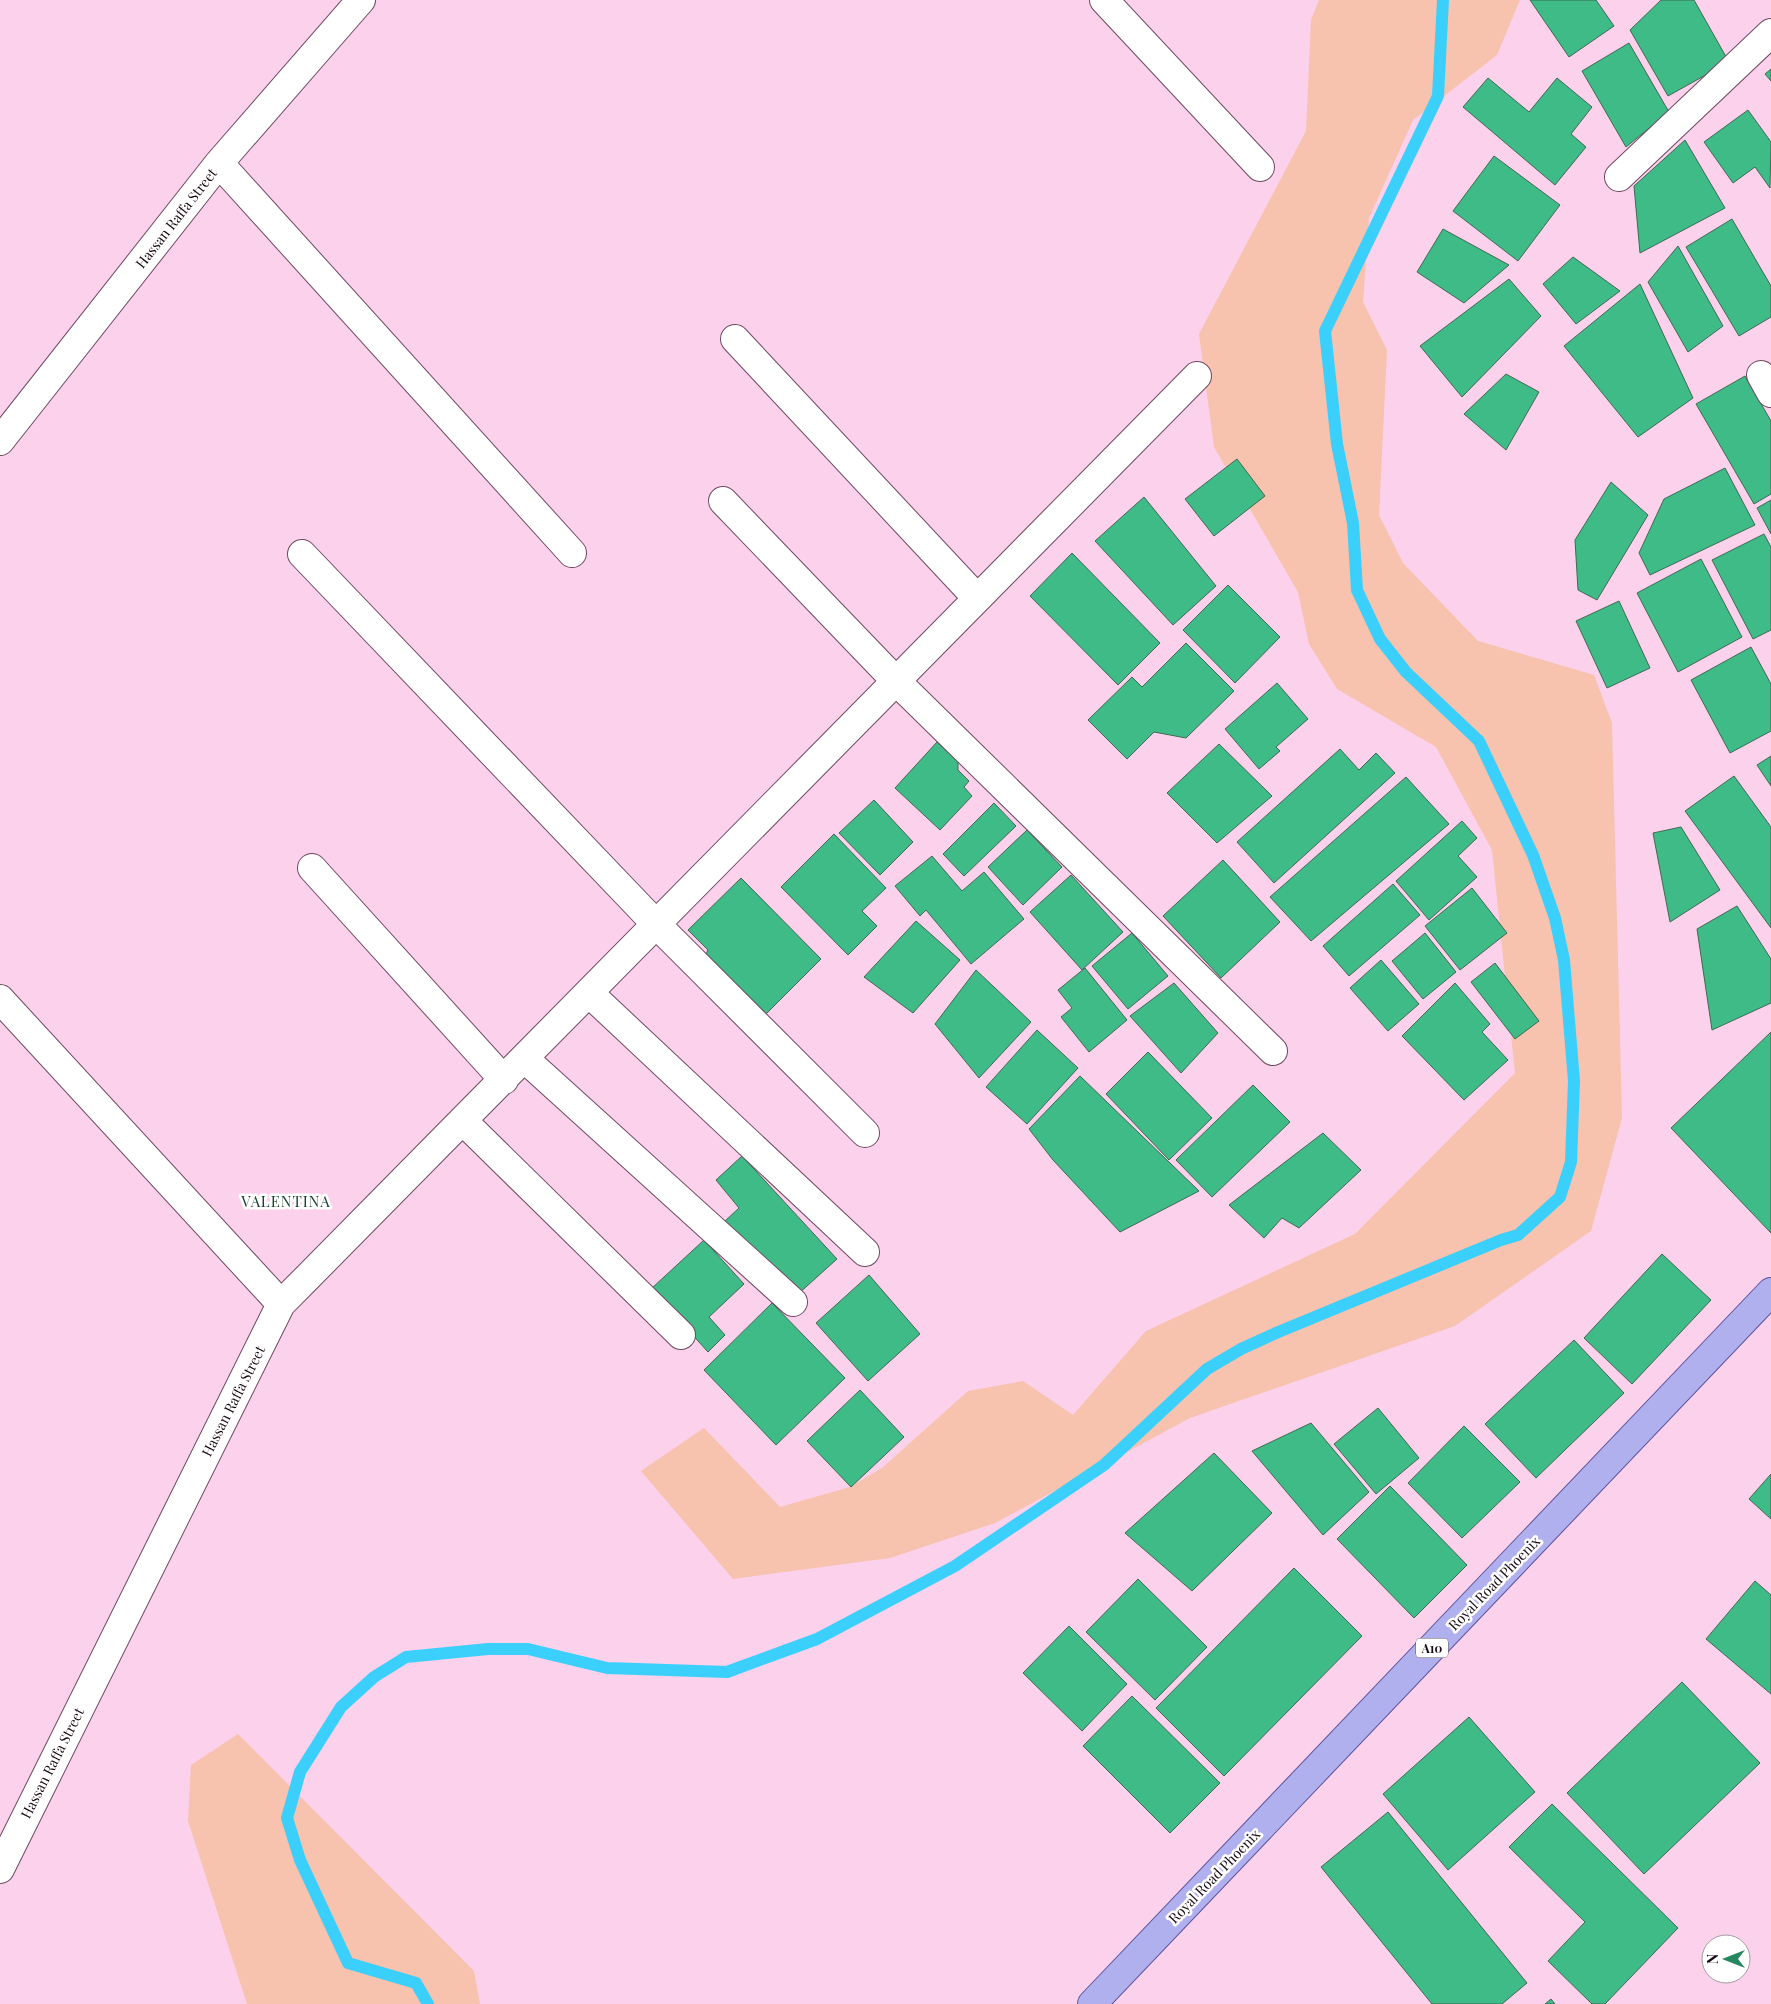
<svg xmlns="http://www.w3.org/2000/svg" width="1771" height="2004" font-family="'Playfair Display',serif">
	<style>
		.green { fill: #f7c2ae }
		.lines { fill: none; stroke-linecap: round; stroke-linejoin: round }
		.stream { stroke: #3ad0fb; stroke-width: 12 }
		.building { fill: #3ebb87; stroke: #3f6955 }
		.minor-casing { stroke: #6e4a60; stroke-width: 30 }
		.primary-casing { stroke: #59539b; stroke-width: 30 }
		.minor { stroke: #fff; stroke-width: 28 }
		.primary { stroke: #b1b0ef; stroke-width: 28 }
		.labels { text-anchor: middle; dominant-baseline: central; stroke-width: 5; stroke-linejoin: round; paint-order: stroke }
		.shield { fill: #fff; stroke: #5d5359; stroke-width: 1 }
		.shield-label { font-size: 12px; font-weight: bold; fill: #170912 }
		.street-label { font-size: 14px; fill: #170912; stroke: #fff }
		.neighbourhood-label { font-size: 15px; letter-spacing: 1px; fill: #14402d; stroke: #fff }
	</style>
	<rect width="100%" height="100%" fill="#fcd1eb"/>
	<path class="green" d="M1319,0H1520L1497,55L1413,120L1369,218L1363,302L1387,350L1379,515L1403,563L1478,641L1594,675L1612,723L1622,1118L1591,1231L1455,1326L1190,1418L995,1523L890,1558L733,1579L641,1471L704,1428L780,1507L850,1487L882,1468L968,1391L1023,1381L1073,1415L1146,1331L1355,1234L1515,1073L1492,850L1436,747L1337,689L1309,644L1298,592L1214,447L1199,334L1306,131L1311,20Z
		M238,1734L474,1971L480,2004H247L188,1821L191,1765Z"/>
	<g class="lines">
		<path class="stream" d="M428,2004L416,1983L348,1963L300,1860L287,1818L300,1772L341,1707L374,1677L406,1657L488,1649H528L607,1668L727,1672L817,1639L955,1566L1104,1465L1207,1369L1241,1349L1276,1333L1501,1240L1518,1235L1560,1197L1571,1162L1574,1081L1564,960L1555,918L1533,855L1479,741L1406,672L1380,639L1357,590L1353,523L1337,444L1325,331L1438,96L1443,0"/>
	</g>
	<path class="building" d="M1530,0H1596L1614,26L1569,57Z
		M1661,0H1694L1729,62L1668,96L1630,30Z
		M1629,43L1669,112L1626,147L1582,71Z
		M1771,69V81L1765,74Z
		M1488,78L1529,112L1557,78L1592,107L1571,134L1586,147L1555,185L1463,107Z
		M1748,110L1771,142L1770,188L1755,167L1733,183L1704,142Z
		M1685,140L1725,208L1640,253L1634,186Z
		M1494,156L1560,205L1518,261L1453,211Z
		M1732,219L1771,286V317L1739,336L1686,247Z
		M1443,229L1509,265L1464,303L1417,272Z
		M1678,246L1723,326L1688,352L1648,282Z
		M1573,257L1620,291L1576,324L1543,284Z
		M1509,279L1541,316L1462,397L1420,346Z
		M1640,284L1693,398L1638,437L1564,346Z
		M1506,374L1539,392L1506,450L1464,414Z
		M1745,376L1771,421V494L1754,504L1696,404Z
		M1237,459L1265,496L1214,536L1185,499Z
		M1725,468L1755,525L1650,575L1639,553L1664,499Z
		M1611,482L1648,515L1597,600L1578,590L1575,540Z
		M1144,497L1216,586L1173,625L1095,541Z
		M1771,500V534L1757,508Z
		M1764,534L1771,547V630L1753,639L1712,560Z
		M1072,553L1160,643L1118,685L1030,596Z
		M1701,559L1742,637L1678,672L1637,593Z
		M1228,585L1280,637L1235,683L1183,630Z
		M1619,601L1650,668L1607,688L1576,621Z
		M1186,643L1234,691L1186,738L1154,732L1127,759L1088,720L1132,677L1142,687Z
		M1751,647L1771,684V731L1730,753L1691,680Z
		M1277,683L1308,719L1276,747L1280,751L1259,769L1225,729Z
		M937,742L958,761V770L969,781L964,787L972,796L940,830L895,788Z
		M1219,744L1272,796L1217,843L1167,793Z
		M1340,749L1359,770L1376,753L1395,773L1274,883L1237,842Z
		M1771,756V786L1757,765Z
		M1734,776L1771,827V928L1685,811Z
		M1406,777L1449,824L1311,941L1270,897Z
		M874,800L913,842L880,875L839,833Z
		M994,803L1016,826L964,876L943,854Z
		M1462,821L1477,838L1458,856L1477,877L1429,920L1396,881Z
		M1681,827L1720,890L1670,922L1653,833Z
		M1027,830L1062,867L1023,905L988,867Z
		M834,834L886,888L862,911L877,926L848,955L781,887Z
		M932,856L962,891L984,872L1024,919L971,964L926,910L920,916L895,886Z
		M1223,860L1280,922L1221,978L1163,916Z
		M1071,875L1123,932L1082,970L1030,912Z
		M741,878L821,959L760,1020L702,962L708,950L688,930Z
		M1393,884L1420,915L1349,976L1323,946Z
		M1472,888L1507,933L1460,970L1425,926Z
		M1737,906L1771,959V1003L1712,1030L1697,929Z
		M916,921L960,960L913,1013L864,977Z
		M1132,933L1168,976L1128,1009L1092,966Z
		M1425,933L1456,972L1423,999L1392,961Z
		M1381,960L1419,1004L1388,1031L1350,988Z
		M1495,963L1539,1021L1515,1039L1471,982Z
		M1085,968L1127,1020L1089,1052L1061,1017L1072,1008L1058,990Z
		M976,970L1031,1022L979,1078L935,1024Z
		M1174,983L1218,1033L1181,1073L1130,1016Z
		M1455,983L1490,1024L1482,1032L1508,1060L1464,1100L1402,1036Z
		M1037,1030L1078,1068L1027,1124L986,1087Z
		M1771,1032V1233L1671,1128Z
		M1148,1052L1212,1118L1169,1160L1106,1094Z
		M1080,1076L1199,1191L1120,1232L1053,1160L1029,1129Z
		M1253,1085L1290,1122L1212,1197L1176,1160Z
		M1323,1133L1361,1170L1299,1228L1282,1218L1264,1238L1229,1205Z
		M742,1156L837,1259L797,1295L725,1221L739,1208L716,1180Z
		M704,1240L744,1284L709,1317L725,1335L708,1352L651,1289Z
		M1662,1254L1711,1300L1632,1384L1584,1338Z
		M869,1275L920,1334L868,1381L816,1323Z
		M772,1303L845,1378L776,1445L704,1370Z
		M1574,1340L1624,1393L1536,1478L1485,1424Z
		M860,1390L904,1437L851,1487L807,1441Z
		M1378,1408L1419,1458L1376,1494L1334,1444Z
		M1311,1423L1369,1492L1323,1535L1252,1451Z
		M1464,1426L1520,1482L1462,1538L1408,1483Z
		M1214,1453L1272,1513L1192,1591L1125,1533Z
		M1771,1474V1519L1749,1499Z
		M1390,1486L1467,1565L1414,1618L1337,1539Z
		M1294,1568L1362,1636L1224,1776L1156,1708Z
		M1138,1579L1207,1647L1155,1700L1086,1632Z
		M1755,1581L1771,1595V1694L1706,1639Z
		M1069,1626L1127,1684L1082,1731L1023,1673Z
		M1682,1682L1760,1763L1644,1874L1567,1793Z
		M1132,1696L1220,1783L1170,1833L1083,1746Z
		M1469,1717L1535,1792L1448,1870L1383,1794Z
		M1552,1804L1678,1928L1605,2004H1592L1548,1961L1585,1922L1509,1847Z
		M1388,1812L1527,1983L1502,2004H1432L1321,1867Z
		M1551,1999L1555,2004H1545Z"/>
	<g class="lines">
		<defs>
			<path id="minor" d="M1104,0L1260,167
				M219,163L572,553
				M1619,177L1771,33
				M735,339L976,597
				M1761,375L1771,393
				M0,441L219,163L361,0
				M723,501L894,679L1273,1051
				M302,554L656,924L865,1133
				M312,868L504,1080
				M589,993L865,1252
				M0,999L281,1304L0,1869
				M525,1059L793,1302
				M463,1121L681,1335
				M281,1304C588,996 890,683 1197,376"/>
			<path id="primary" d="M1092,2004L1771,1292"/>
		</defs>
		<use href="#minor" class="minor-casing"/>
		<use href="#primary" class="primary-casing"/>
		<use href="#minor" class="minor"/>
		<use href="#primary" class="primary"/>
	</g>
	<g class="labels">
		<rect class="shield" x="1416" y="1638.5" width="32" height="19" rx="4"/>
		<g class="shield-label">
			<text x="1432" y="1648">A10</text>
		</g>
		<g class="street-label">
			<text transform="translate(176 218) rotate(-52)">Hassan Raffa Street</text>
			<text transform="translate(233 1401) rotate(-63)">Hassan Raffa Street</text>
			<text transform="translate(1494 1583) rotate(-46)">Royal Road Phoenix</text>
			<text transform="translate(52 1763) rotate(-63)">Hassan Raffa Street</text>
			<text transform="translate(1214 1876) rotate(-46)">Royal Road Phoenix</text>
		</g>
		<g class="neighbourhood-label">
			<text x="286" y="1201">VALENTINA</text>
		</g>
	</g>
	<g transform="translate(1726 1959) rotate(270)"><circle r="24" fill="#ffffff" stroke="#a29da0"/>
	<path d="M0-4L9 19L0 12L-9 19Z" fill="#25865f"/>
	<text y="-8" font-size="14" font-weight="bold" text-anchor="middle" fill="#170912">N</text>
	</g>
</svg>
